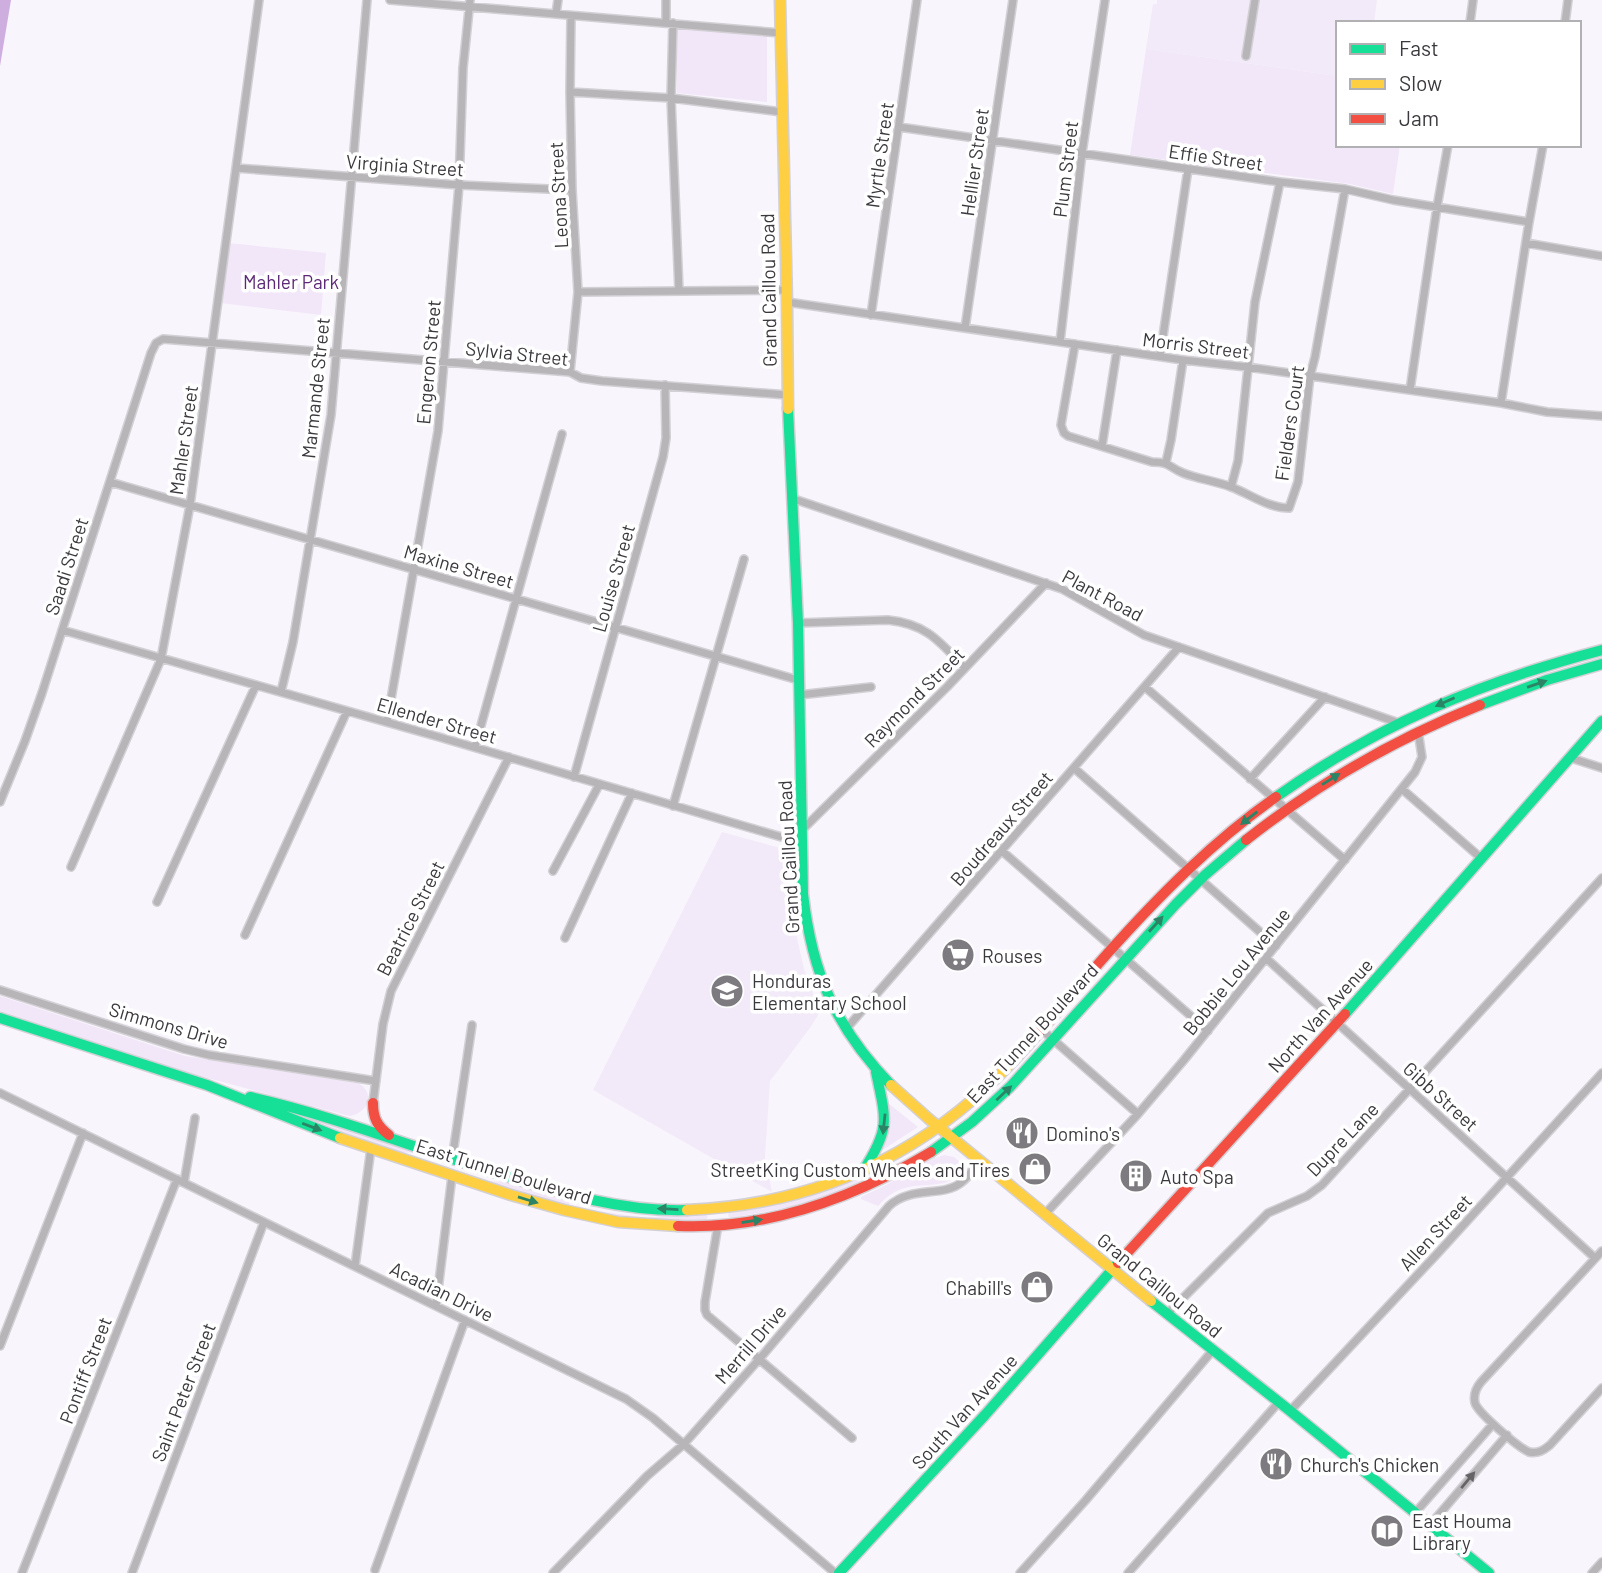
<svg xmlns="http://www.w3.org/2000/svg" width="1602" height="1573" font-family="Barlow,sans-serif">
	<style>
		.built { fill: #f2eaf8 }
		.green { fill: #f2e7f9 }
		.water { fill: #ceaedf }
		.lines { fill: none; stroke-linecap: round; stroke-linejoin: round }
		.street-casing { stroke: #d3d0d5; stroke-width: 10 }
		.fast-casing { stroke: #d3d0d5; stroke-width: 13 }
		.slow-casing { stroke: #d3d0d5; stroke-width: 13 }
		.jam-casing { stroke: #d3d0d5; stroke-width: 13 }
		.street { stroke: #b7b5b7; stroke-width: 7 }
		.fast { stroke: #16e098; stroke-width: 10 }
		.slow { stroke: #ffcf43; stroke-width: 10 }
		.jam { stroke: #f24e42; stroke-width: 10 }
		.oneway { fill: #2b8466 }
		.oneway2 { fill: #676468 }
		.labels { text-anchor: middle; dominant-baseline: central; stroke-width: 7; stroke-linejoin: round; paint-order: stroke }
		.street-label { font-size: 19px; fill: #3c393e; stroke: #fff }
		.park-label { font-size: 19px; fill: #5d2877; stroke: #fff }
		.poi-label { font-size: 19px; fill: #3c393e; stroke: #fff; text-anchor: start }
	</style>
	<rect width="100%" height="100%" fill="#f9f5fc"/>
	<path class="built" d="M1157,0H1377L1374,23H1338V76L1146,49L1153,4H1157Z
		M722,832L791,851V911L804,969L820,1012L810,1028L770,1081L765,1157L772,1192L593,1090Z"/>
	<path class="green" d="M677,27L767,35V102L677,93Z
		M1146,49L1338,76V145H1400L1393,194L1350,184L1130,155Z
		M228,243L326,253L321,315L220,303Z
		M0,996L185,1056L358,1083C377,1094 367,1114 349,1116L189,1073L0,1011Z
		M262,1102L435,1159L413,1153L396,1152L339,1134Z
		M888,1103L918,1127L881,1151L888,1105Z
		M927,1140H928L915,1150L842,1191L795,1206L731,1218L728,1216L729,1212L773,1205Z
		M944,1155L954,1157L962,1164V1171C947,1190 925,1182 905,1188C894,1191 886,1197 878,1206L861,1199V1197L888,1184L934,1158Z
		M466,1174L486,1181L507,1182L568,1200L570,1204L566,1206L466,1175Z
		M591,1210L647,1218L677,1214H705L708,1217L706,1220C666,1222 628,1219 589,1212Z"/>
	<path class="water" d="M0,0H11L0,66Z"/>
	<g class="lines">
		<defs>
			<path id="street" d="M390,0L781,33
				M556,14L558,0
				M666,23V0
				M673,23L671,98L679,291
				M1470,23L1473,0
				M1565,23L1568,0
				M1246,56L1255,0
				M570,92L671,98L782,112
				M899,127L1280,182L1345,189L1393,200L1529,222
				M236,168L459,185L572,190
				M1526,243L1602,256
				M578,292L786,290
				M787,302L1183,360L1247,367L1501,403L1547,412L1602,416
				M871,315L917,0
				M965,328L1013,0
				M1060,342L1082,153L1105,0
				M1075,344L1061,425L1064,433L1068,436L1152,462C1171,462 1168,467 1183,473C1198,479 1216,481 1231,487C1250,494 1268,508 1289,508L1298,482L1310,376L1315,357L1345,189
				M1160,356L1188,169
				M570,372L578,292L572,190L570,92L571,16
				M1410,390L1437,207L1448,145
				M1501,403L1529,222L1543,145
				M1102,446L1117,350
				M1166,462L1171,440L1183,360
				M110,482L798,680
				M1231,487L1238,461L1255,302L1280,182
				M791,498L1062,589L1144,635L1399,723
				M798,623L888,620C927,624 940,642 965,668
				M62,630L439,737L802,843
				M1145,687L1345,860
				M281,692L293,642L331,415L367,0
				M799,695L871,687
				M387,722L438,431L459,185L463,68L470,0
				M475,747L562,434
				M1571,758L1602,768
				M1074,768L1276,946
				M574,777L663,457L666,438L665,385
				M1250,779L1325,697
				M1402,789L1482,859
				M0,802L25,741L42,693L151,353L156,343L163,339L570,372L581,378L602,381L787,395
				M673,806L744,559
				M802,830L947,687L1046,583
				M1002,851L1208,1031
				M71,867L161,659L190,505L259,0
				M553,871L599,785
				M157,902L256,685
				M245,935L347,711
				M565,938L632,793
				M1266,958L1595,1258
				M0,990L184,1049L209,1055L376,1081
				M846,1029L1179,647
				M1041,1029L1138,1114
				M0,1093L626,1399L653,1418L835,1573
				M373,1103L383,1024L391,991L509,757
				M452,1160L472,1025
				M184,1183L195,1118
				M1045,1214L1138,1114L1184,1060L1415,772L1422,757L1418,731
				M718,1225L705,1302V1310L707,1315L852,1438
				M1602,1251L1481,1382C1476,1388 1473,1394 1475,1403C1478,1413 1519,1448 1529,1452C1538,1454 1544,1450 1550,1445L1602,1388
				M355,1266L371,1148
				M436,1306L452,1176
				M1167,1314L1268,1213L1307,1196L1322,1185L1602,878
				M0,1346L83,1133
				M1290,1411L1437,1254L1602,1073
				M1415,1513L1493,1424
				M1430,1525L1507,1435
				M375,1570L465,1320
				M22,1573L177,1179
				M132,1573L264,1222
				M553,1573L647,1476L684,1444L762,1356L889,1206C912,1185 943,1198 962,1182C969,1177 974,1167 980,1160
				M1020,1573L1085,1501L1213,1350
				M1128,1573L1279,1402
				M1592,1573L1602,1562"/>
			<path id="fast" d="M788,409L798,623L803,894C812,973 835,1027 891,1085
				M1480,705L1547,680L1602,664
				M1276,797C1379,724 1481,682 1602,650
				M1345,1014L1602,721
				M0,1018L207,1085L340,1138
				M250,1097C335,1116 417,1149 500,1174C560,1193 623,1212 687,1210
				M931,1152L972,1122L1010,1087L1176,904L1205,875L1246,840
				M863,1171C891,1128 886,1120 876,1072
				M1151,1301L1289,1410L1489,1573
				M839,1573L985,1415L1118,1263"/>
			<path id="slow" d="M780,0L787,302L788,409
				M891,1085L929,1119L1151,1301
				M340,1138L511,1195L564,1210L618,1222L678,1226
				M687,1210C817,1205 926,1154 1014,1060"/>
			<path id="jam" d="M1246,840C1317,784 1395,739 1480,705
				M1014,1060C1046,1026 1076,989 1107,954C1158,897 1213,841 1276,797
				M373,1103C373,1118 377,1126 389,1135
				M678,1226C767,1230 855,1197 931,1152
				M1118,1263L1345,1014"/>
		</defs>
		<use href="#street" class="street-casing"/>
		<use href="#fast" class="fast-casing"/>
		<use href="#slow" class="slow-casing"/>
		<use href="#jam" class="jam-casing"/>
		<use href="#street" class="street"/>
		<use href="#fast" class="fast"/>
		<use href="#slow" class="slow"/>
		<use href="#jam" class="jam"/>
	</g>
	<defs><path id="oneway-solid" d="M-6-.8H1V-3.2L6.5 0L1 3.2V.8H-6Z" transform="scale(1.75)"/></defs>
	<g class="oneway">
		<use href="#oneway-solid" transform="translate(1537 684) rotate(-19)"/>
		<use href="#oneway-solid" transform="translate(1445 702) rotate(156)"/>
		<use href="#oneway-solid" transform="translate(1331 779) rotate(-32)"/>
		<use href="#oneway-solid" transform="translate(1249 818) rotate(142)"/>
		<use href="#oneway-solid" transform="translate(1156 924) rotate(-48)"/>
		<use href="#oneway-solid" transform="translate(1004 1093) rotate(-43)"/>
		<use href="#oneway-solid" transform="translate(884 1124) rotate(96)"/>
		<use href="#oneway-solid" transform="translate(312 1127) rotate(21)"/>
		<use href="#oneway-solid" transform="translate(528 1200) rotate(17)"/>
		<use href="#oneway-solid" transform="translate(668 1209) rotate(-177)"/>
		<use href="#oneway-solid" transform="translate(752 1221) rotate(-9)"/>
	</g>
	<use class="oneway2" href="#oneway-solid" transform="translate(1468 1480) rotate(-50)"/>
	<defs>
		<symbol id="supermarket-disc" viewBox="-11 -11 22 22"><circle r="9.5" fill="#7e7b80" stroke="#fff"/><path d="M-6-5.5h2.5l.6 2H6L4.5 2H-2.5L-4.4-4H-6ZM-1.5 3.2a1.3 1.3 0 1 0 .1 0ZM3 3.2a1.3 1.3 0 1 0 .1 0Z" fill="#fff"/></symbol>
		<symbol id="school-disc" viewBox="-11 -11 22 22"><circle r="9.5" fill="#7e7b80" stroke="#fff"/><path d="M0-5L7-2L0 1L-7-2ZM-4 1L0 2.5L4 1V4Q0 6-4 4Z" fill="#fff"/></symbol>
		<symbol id="restaurant-disc" viewBox="-11 -11 22 22"><circle r="9.5" fill="#7e7b80" stroke="#fff"/><path d="M-5-6h1v4h1v-4h1v4h1v-4h1v5L-1.5 .5V6h-2V.5L-5-1ZM5-6V6H3V1.5H1.5Q1.5-4 5-6Z" fill="#fff"/></symbol>
		<symbol id="shop-disc" viewBox="-11 -11 22 22"><circle r="9.5" fill="#7e7b80" stroke="#fff"/><path d="M-5-2.5h2.3a2.7 3.5 0 0 1 5.4 0H5L5.5 6h-11ZM-1.5-2.5h3a1.5 2.3 0 0 0-3 0Z" fill="#fff"/></symbol>
		<symbol id="building-disc" viewBox="-11 -11 22 22"><circle r="9.5" fill="#7e7b80" stroke="#fff"/><path d="M-4-6H4V6H1V3H-1V6H-4ZM-2.5-4.3h1.7v1.8h-1.7ZM.8-4.3h1.7v1.8H.8ZM-2.5-1h1.7V.8h-1.7ZM.8-1h1.7V.8H.8Z" fill="#fff"/></symbol>
		<symbol id="library-disc" viewBox="-11 -11 22 22"><circle r="9.5" fill="#7e7b80" stroke="#fff"/><path d="M-6-4Q-3-5.5-.7-3.5V5Q-3 3-6 4ZM6-4Q3-5.5 .7-3.5V5Q3 3 6 4Z" fill="#fff"/></symbol>
	</defs>
	<g fill-rule="evenodd">
		<use href="#supermarket-disc" x="939" y="936" width="38" height="38"/>
		<use href="#school-disc" x="708" y="972" width="38" height="38"/>
		<use href="#restaurant-disc" x="1003" y="1114" width="38" height="38"/>
		<use href="#shop-disc" x="1016" y="1150" width="38" height="38"/>
		<use href="#building-disc" x="1117" y="1157" width="38" height="38"/>
		<use href="#shop-disc" x="1018" y="1268" width="38" height="38"/>
		<use href="#restaurant-disc" x="1257" y="1445" width="38" height="38"/>
		<use href="#library-disc" x="1368" y="1512" width="38" height="38"/>
	</g>
	<g class="labels">
		<g class="street-label">
			<text transform="translate(879 155) rotate(-82)">Myrtle Street</text>
			<text transform="translate(1216 157) rotate(8)">Effie Street</text>
			<text transform="translate(974 162) rotate(-82)">Hellier Street</text>
			<text transform="translate(405 165) rotate(4)">Virginia Street</text>
			<text transform="translate(1065 169) rotate(-83)">Plum Street</text>
			<text transform="translate(558 195) rotate(-93)">Leona Street</text>
			<text transform="translate(768 290) rotate(-91)">Grand Caillou Road</text>
			<text transform="translate(1196 345) rotate(7)">Morris Street</text>
			<text transform="translate(517 353) rotate(6)">Sylvia Street</text>
			<text transform="translate(428 362) rotate(-85)">Engeron Street</text>
			<text transform="translate(315 388) rotate(-84)">Marmande Street</text>
			<text transform="translate(1289 423) rotate(-82)">Fielders Court</text>
			<text transform="translate(183 440) rotate(-82)">Mahler Street</text>
			<text transform="translate(66 566) rotate(-72)">Saadi Street</text>
			<text transform="translate(459 566) rotate(16)">Maxine Street</text>
			<text transform="translate(613 578) rotate(-74)">Louise Street</text>
			<text transform="translate(1103 595) rotate(28)">Plant Road</text>
			<text transform="translate(914 697) rotate(-45)">Raymond Street</text>
			<text transform="translate(437 720) rotate(16)">Ellender Street</text>
			<text transform="translate(1001 828) rotate(-49)">Boudreaux Street</text>
			<text transform="translate(788 857) rotate(-93)">Grand Caillou Road</text>
			<text transform="translate(410 918) rotate(-63)">Beatrice Street</text>
			<text transform="translate(1236 971) rotate(-51)">Bobbie Lou Avenue</text>
			<text transform="translate(1320 1015) rotate(-48)">North Van Avenue</text>
			<text transform="translate(169 1025) rotate(16)">Simmons Drive</text>
			<text transform="translate(1032 1033) rotate(-47)">East Tunnel Boulevard</text>
			<text transform="translate(1441 1096) rotate(42)">Gibb Street</text>
			<text transform="translate(1342 1139) rotate(-46)">Dupre Lane</text>
			<text transform="translate(504 1171) rotate(17)">East Tunnel Boulevard</text>
			<text transform="translate(1435 1232) rotate(-47)">Allen Street</text>
			<text transform="translate(1160 1285) rotate(39)">Grand Caillou Road</text>
			<text transform="translate(442 1291) rotate(26)">Acadian Drive</text>
			<text transform="translate(750 1344) rotate(-49)">Merrill Drive</text>
			<text transform="translate(85 1370) rotate(-69)">Pontiff Street</text>
			<text transform="translate(183 1392) rotate(-69)">Saint Peter Street</text>
			<text transform="translate(964 1411) rotate(-48)">South Van Avenue</text>
		</g>
		<g class="park-label">
			<text x="291" y="281">Mahler Park</text>
		</g>
		<g class="poi-label">
			<text x="982" y="955">Rouses</text>
			<text x="752" y="980">Honduras<tspan x="752" dy="22">Elementary School</tspan></text>
			<text x="1046" y="1133">Domino's</text>
			<text x="1010" y="1169" text-anchor="end">StreetKing Custom Wheels and Tires</text>
			<text x="1160" y="1176">Auto Spa</text>
			<text x="1012" y="1287" text-anchor="end">Chabill's</text>
			<text x="1300" y="1464">Church's Chicken</text>
			<text x="1412" y="1520">East Houma<tspan x="1412" dy="22">Library</tspan></text>
		</g>
	</g>
	<rect x="1336" y="21" width="245" height="126" fill="#ffffff" stroke="#b1b0b2" stroke-width="2"/>
	<rect x="1350" y="44" width="35" height="10" fill="#16e098" stroke="#b1b0b2" stroke-width="2"/>
	<text x="1399" y="56" font-size="21" fill="#3c393e">Fast</text>
	<rect x="1350" y="79" width="35" height="10" fill="#ffcf43" stroke="#b1b0b2" stroke-width="2"/>
	<text x="1399" y="91" font-size="21" fill="#3c393e">Slow</text>
	<rect x="1350" y="114" width="35" height="10" fill="#f24e42" stroke="#b1b0b2" stroke-width="2"/>
	<text x="1399" y="126" font-size="21" fill="#3c393e">Jam</text>
</svg>
